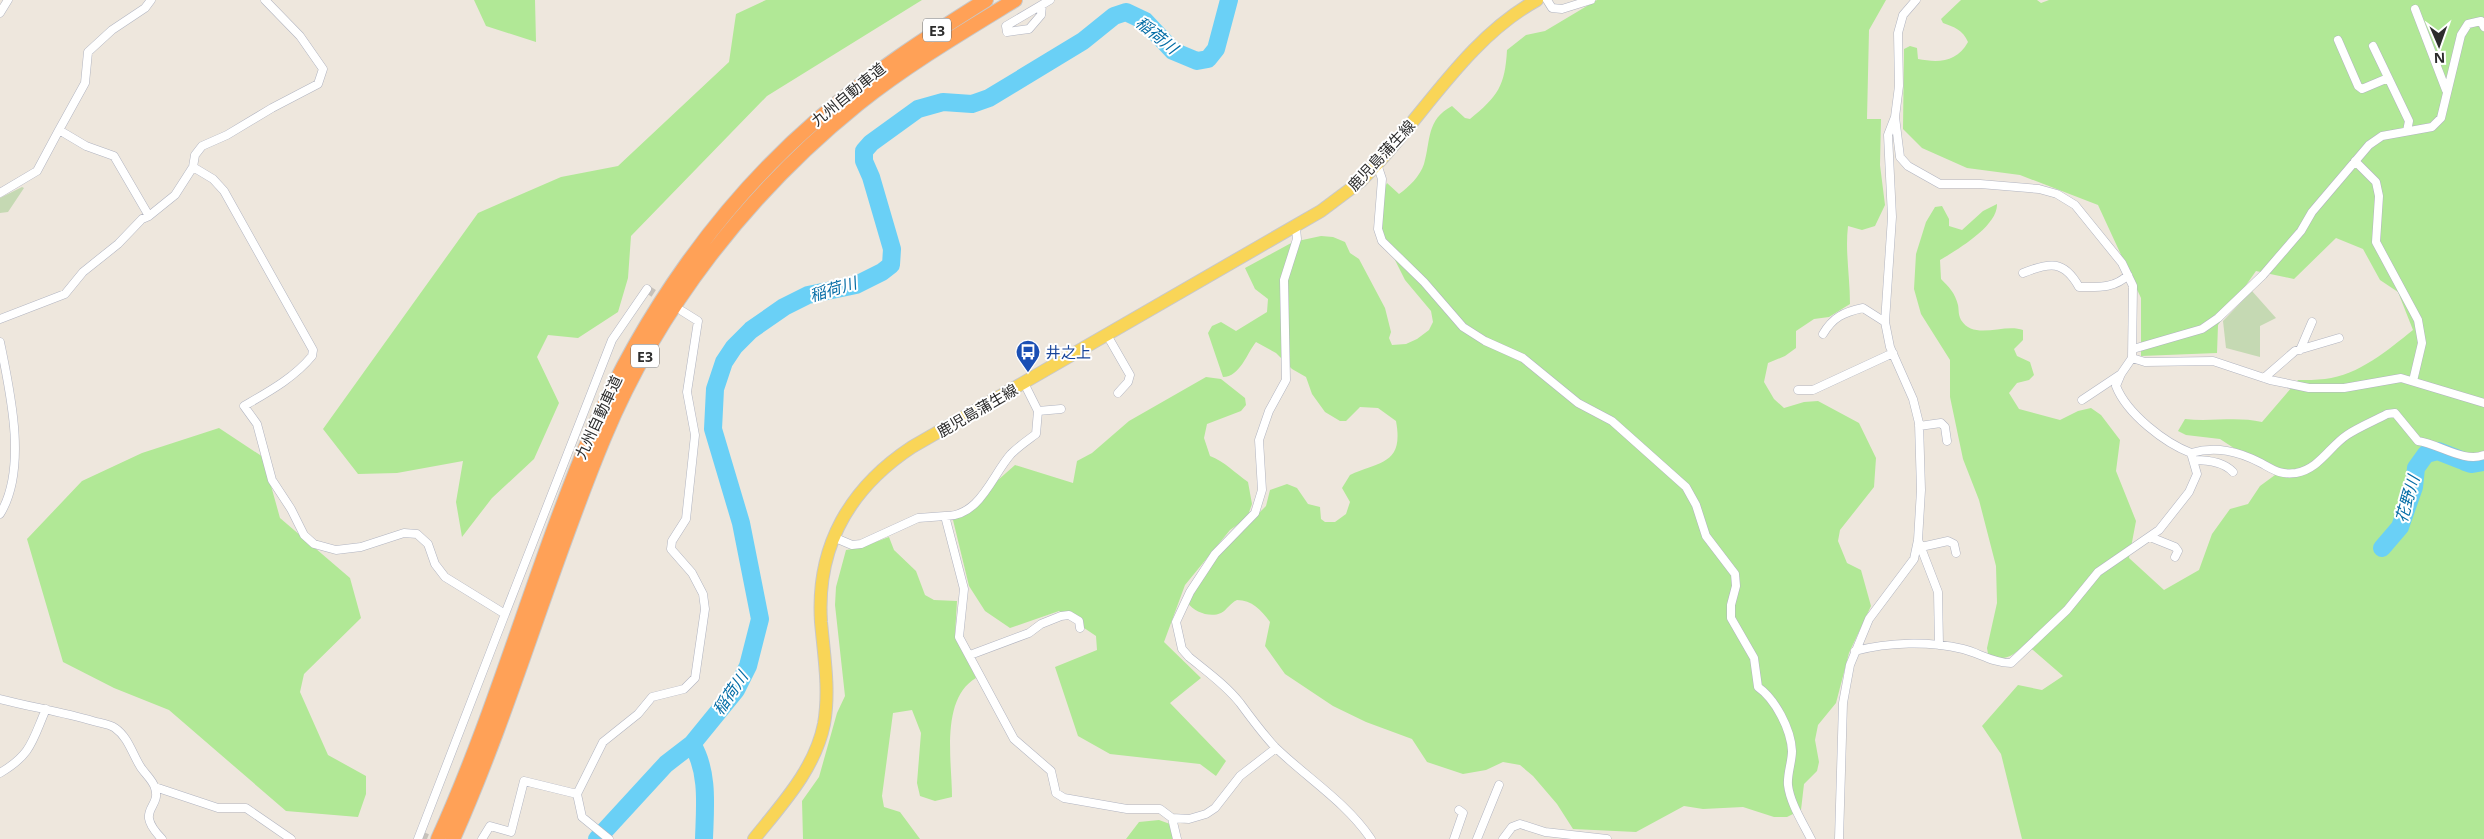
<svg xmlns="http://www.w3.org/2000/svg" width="2484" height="839" font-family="'Open Sans','Noto Sans JP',sans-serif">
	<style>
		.green { fill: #b1e896 }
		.cemetery { fill: #c5d9b3 }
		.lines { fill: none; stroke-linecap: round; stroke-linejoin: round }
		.river { stroke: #6ad0f6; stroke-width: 18 }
		.minor-tunnel { stroke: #c7c2ba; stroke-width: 8; stroke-dasharray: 8 4; stroke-linecap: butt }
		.minor-casing { stroke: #b1b4c0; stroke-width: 9 }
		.primary-casing { stroke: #c8c8c8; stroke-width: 14 }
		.motorway-casing { stroke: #c8c8c8; stroke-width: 16 }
		.minor { stroke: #fff; stroke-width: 8 }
		.primary { stroke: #f9d557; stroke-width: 12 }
		.motorway { stroke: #ffa157; stroke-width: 14 }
		.labels { text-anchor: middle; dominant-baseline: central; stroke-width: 4; stroke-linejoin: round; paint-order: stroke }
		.shield { fill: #fff; stroke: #6b6b6b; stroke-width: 1 }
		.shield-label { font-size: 14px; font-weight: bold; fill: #2c2c2c }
		.street-label { font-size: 15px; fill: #2c2c2c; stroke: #fff }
		.transit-label { font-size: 15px; fill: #164399; stroke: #fff; text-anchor: start }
		.water-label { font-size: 16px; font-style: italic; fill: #056da6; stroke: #fff }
	</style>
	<rect width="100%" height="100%" fill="#eee7dd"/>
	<path class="green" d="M474,0H535L536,42L486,26Z
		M766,0H922L767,96L631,236L628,278L618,312L578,338L548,335L537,357L559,403L534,459L492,498L462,537L456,502L463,461L397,473L358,474L323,429L478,213L561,177L618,166L729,62L736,14Z
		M1597,0H1886L1869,30L1867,119H1881L1880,165L1885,205L1875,226L1862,230L1848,226C1845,252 1850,277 1850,304L1829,317L1814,319L1796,331V348L1785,356L1768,363L1764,382L1774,399L1784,408L1804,402L1818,401L1859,423L1876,458L1874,487L1840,530L1838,541L1847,563L1861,570L1871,606L1849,653L1836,703L1818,725L1815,740L1819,762L1817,771L1804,784L1801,810L1787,817H1774L1743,807L1703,809L1684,806L1636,832L1573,829L1557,804L1533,776L1520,765L1503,762L1486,770L1463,774L1427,762L1412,739L1366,722L1333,706L1285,674L1265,646L1270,622C1261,610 1252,600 1237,600C1230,603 1227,610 1221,613C1210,618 1194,612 1188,603L1212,563L1225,547L1266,506L1270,490L1287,484L1297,488L1308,504L1320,507L1321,519L1325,522H1335L1346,514L1350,502L1342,488L1350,475C1380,461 1404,465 1396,421L1378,408L1360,407L1346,421H1340L1325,412L1312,394L1306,377L1292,369L1276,353L1256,342C1247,353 1240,377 1223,377L1208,333L1212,326L1221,322L1236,331L1267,312L1268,299L1255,289L1245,268L1293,242L1321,236L1333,237L1345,242L1350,253L1359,259L1385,308L1391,332L1389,338L1392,345L1406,344L1417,339L1429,330L1433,322L1431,311L1405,280L1381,232L1384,189L1387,183L1399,194C1409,187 1420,176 1424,164C1431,140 1426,120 1452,106L1465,118L1470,119C1498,96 1505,86 1507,50L1526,35L1545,31Z
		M1961,0H2037L2041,3L2049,0H2484V839H2022L2001,754L1982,726L2018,685L2042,690L2063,676L2033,650L2024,645C2012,657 2004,662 1988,654L1987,648L1997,603L1996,566L1979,500L1963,459L1950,397V360L1921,314L1914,289L1916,254L1926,222L1935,207L1942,206L1949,219V226L1962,230L1983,211L1997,204C1998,226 1957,250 1940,260L1941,279C1949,287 1955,293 1958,305C1959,310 1958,314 1961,320C1974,341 2004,323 2023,330V340L2014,349L2017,356L2030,362L2034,375L2029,380L2017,383L2009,393L2019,409L2060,420L2078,411L2091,408L2101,415L2120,440L2116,471L2136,521L2129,558L2164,590L2199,570L2212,534L2230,509L2248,504L2260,486L2275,475L2220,439L2186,435L2178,431L2185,419C2211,422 2237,416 2262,422L2298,380C2307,380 2316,380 2325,379C2359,375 2388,350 2413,330L2398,292L2380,280L2363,249L2336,238L2294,279L2256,271L2218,325L2217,353L2141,356V298L2098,205L2020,175L1967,168L1922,148L1903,129L1904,49L1910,46L1917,48L1918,59C1939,63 1957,62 1968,42C1963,30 1954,27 1943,23L1941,19Z
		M1206,377L1221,379L1245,398L1246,405L1241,411L1207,424L1204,438L1210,456C1224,461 1235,473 1248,482L1252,504L1247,518L1230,530L1185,585L1164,642L1201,678L1170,703L1226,761L1216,776L1200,764L1110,754L1078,736L1055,667L1097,650L1096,636L1059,611L1010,628L985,611L969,586L953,520L1015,465L1073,483L1077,461L1092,453L1129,421Z
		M219,428L263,457L280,518L350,578L361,618L304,674L300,692L328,755L366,776V794L358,817L286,811L169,710L114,688L63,662L27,539L82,481L142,453Z
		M889,537L894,550L916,571L925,595L934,600L957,601L955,634L976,678C940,699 952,762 952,797L935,801L920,796L917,783L921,733L912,710L893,713L882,796L884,807L900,812L920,839H803L802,801L819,777L837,713L845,696L835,605L836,587L846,550L859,548Z
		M1159,820L1170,824L1173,839H1126L1139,822Z"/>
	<path class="cemetery" d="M22,187L24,188L8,212L0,213V198Z
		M2252,291L2276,318L2260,326V357L2226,348L2223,321Z"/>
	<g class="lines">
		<path class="river" d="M2465,462L2471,464L2484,462
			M2382,548L2400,527L2414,487L2416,468L2426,454L2438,451L2461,460
			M692,744C709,772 705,807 704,839
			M597,839L666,764L692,744L736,690L748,666L760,619L741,523L713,429L715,389L724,362L734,347L751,330L784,307L808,295L856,285L882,272L891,265L892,249L871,177L864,161V151L871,143L918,109L943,102L972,104L989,98L1083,41L1114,16L1126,12L1145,21L1173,51L1197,61L1208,59L1216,49L1229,0"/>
		<path class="minor-tunnel" d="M647,289L664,300
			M420,835L430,839"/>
		<defs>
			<path id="minor" d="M1547,0L1552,8L1562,9L1591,0
				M1916,0L1903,15L1898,33L1899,86L1895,117L1900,157L1908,166L1940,184H1980L2039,189L2057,194L2075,205L2122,263L2133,286L2132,358L2121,374L2116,386C2127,414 2165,443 2191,453C2216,446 2238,451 2261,463C2274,470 2280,475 2296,473C2319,469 2329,447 2347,435C2359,427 2374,421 2387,414L2395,413L2418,441C2439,444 2464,463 2484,455
				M1042,5L1041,15L1029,29L1007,32L1006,26L1050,0
				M2415,9L2446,90
				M0,13L8,0
				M2338,40L2358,86L2362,89L2388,78
				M2373,46L2409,121L2407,131
				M59,130L85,83L88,52L112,30L145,8L151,0
				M2355,161L2376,182L2379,196L2376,242L2418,320L2422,343L2413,381
				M1377,164L1382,179L1378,229L1382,241L1424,282L1463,327L1485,341L1523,358L1578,403L1612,421L1686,487L1696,505L1706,536L1735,574L1736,586L1731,605V618L1754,658L1758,687C1775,699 1791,729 1792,751C1792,762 1787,774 1788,785C1790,803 1803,823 1811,839
				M193,167L213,179L224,191L313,350L312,356C294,378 268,392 244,406L257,424L272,480L291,509L304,535L314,544L336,550L361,547L404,533L417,534L428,544L435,564L445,577L505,614L418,839
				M0,193L37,171L59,130L86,146L114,156L149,216
				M1296,228L1297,239L1284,280L1286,380L1269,411L1259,440L1262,490L1255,513L1215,554L1190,592L1176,622L1182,649L1189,657C1206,671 1226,685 1240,703C1251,718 1262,733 1275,747C1307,778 1346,802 1371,839
				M2023,273C2050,262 2064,260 2079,287C2097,287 2114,289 2128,275
				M0,319L65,294L83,272L118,244L142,219L149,216L175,195L193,167L195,155L202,146L227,135L272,108L318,84L323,69L300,36L265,0
				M1823,334C1833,317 1844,312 1863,308L1885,322
				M1107,335L1130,375L1128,382L1118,393
				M0,342C10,391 28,469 0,514
				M2133,349L2202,329L2218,318L2263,275L2301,231L2312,212L2369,145L2382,136L2432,127L2441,118L2461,35L2468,24L2481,21L2484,27
				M2300,350L2312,322
				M2132,358L2145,362L2213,361L2270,380L2309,388H2344L2401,378L2484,403
				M2264,378L2295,351L2339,338
				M1798,390H1813L1893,353
				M2082,400L2121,374
				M1038,411L1061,409
				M1919,426L1941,423L1945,427L1947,441
				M2194,460C2207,460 2224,462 2233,472
				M945,516C980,517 992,475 1011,454C1019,446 1028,440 1036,434L1038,411L1024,383
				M833,537L852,545L861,544L918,518L945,516L964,589L959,637L1014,739L1051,771L1056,793L1064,798L1127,809H1160L1172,818L1177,839
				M2150,537L2175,547L2178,551L2175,557
				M1918,540L1938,592L1939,645
				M1921,547L1948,541L1954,544L1956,553
				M505,614L612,340L647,289
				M1855,651C1889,642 1928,641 1963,649C1979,653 1993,663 2011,663L2067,610L2098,572L2159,530L2189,492L2197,474L2191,453
				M970,655L1029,633L1041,624L1061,616L1069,615L1079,621L1080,628
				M0,699C31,707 62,712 93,721C100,723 110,724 115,728C128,737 132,753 140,766C144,773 153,780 155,788C162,809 133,809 162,839
				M0,773C32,754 32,741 46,709
				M155,787L218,808H246L291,839
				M1172,818L1189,819L1206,814L1215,808L1240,776L1276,748
				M482,839L490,826L511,832L524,781L577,794
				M609,839L582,817L577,794L603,742L638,714L652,697L684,689L695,678L705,609L703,594L692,573L671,549L672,541L686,519L695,435L687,392L698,321L682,311
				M1454,839L1463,813L1459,810
				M1477,839L1499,785
				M1503,839L1512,827L1520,824L1545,832L1607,839
				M1839,839L1843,703L1850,665L1869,619L1914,559L1918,540L1921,490L1919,423L1913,399L1890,347L1885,322L1892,217L1888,135L1895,117"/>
			<path id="primary" d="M754,839C782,804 815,769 824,724C830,690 824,656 821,622C816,546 850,488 912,447L1321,211L1361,181L1377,164C1428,108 1470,37 1537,0"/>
			<path id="motorway" d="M438,839C498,707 535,566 592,432C643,314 720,204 817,120C870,74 927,37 986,0
				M453,839C511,709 549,570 604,438C658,308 749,192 858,104C907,65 961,33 1015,0"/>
		</defs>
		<use href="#minor" class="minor-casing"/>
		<use href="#primary" class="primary-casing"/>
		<use href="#motorway" class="motorway-casing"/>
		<use href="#minor" class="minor"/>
		<use href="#primary" class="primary"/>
		<use href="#motorway" class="motorway"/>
	</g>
	<defs>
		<symbol id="bus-pin" viewBox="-11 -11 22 30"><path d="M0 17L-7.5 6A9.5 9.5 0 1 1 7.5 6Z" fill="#1a4fb4" stroke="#fff"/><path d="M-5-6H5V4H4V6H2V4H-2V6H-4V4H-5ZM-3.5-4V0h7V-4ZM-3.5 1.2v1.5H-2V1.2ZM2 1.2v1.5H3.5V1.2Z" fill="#fff"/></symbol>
	</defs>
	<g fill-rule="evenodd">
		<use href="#bus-pin" x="1014" y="338" width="28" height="38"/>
	</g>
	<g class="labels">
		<g class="shield">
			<rect x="923" y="18.5" width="28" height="23" rx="4"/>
			<rect x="631" y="344.5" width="28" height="23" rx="4"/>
		</g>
		<g class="shield-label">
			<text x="937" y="30">E3</text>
			<text x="645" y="356">E3</text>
		</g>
		<g class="street-label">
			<text transform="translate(848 94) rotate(-39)">九州自動車道</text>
			<text transform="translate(1381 155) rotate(-47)">鹿児島蒲生線</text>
			<text transform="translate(977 410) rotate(-30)">鹿児島蒲生線</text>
			<text transform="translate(598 417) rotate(-65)">九州自動車道</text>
		</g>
		<g class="transit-label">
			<text x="1046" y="352">井之上</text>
		</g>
		<g class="water-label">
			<text transform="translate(1157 35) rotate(39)">稲荷川</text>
			<text transform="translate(833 289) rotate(-17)">稲荷川</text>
			<text transform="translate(2407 499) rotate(-74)">花野川</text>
			<text transform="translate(730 693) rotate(-56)">稲荷川</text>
		</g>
	</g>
	<g transform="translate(2439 45) rotate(178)" stroke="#ffffff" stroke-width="4" paint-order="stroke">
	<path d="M0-4L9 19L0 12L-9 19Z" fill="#2c2c2c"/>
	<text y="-8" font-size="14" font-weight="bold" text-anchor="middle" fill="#2c2c2c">N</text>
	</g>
</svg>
